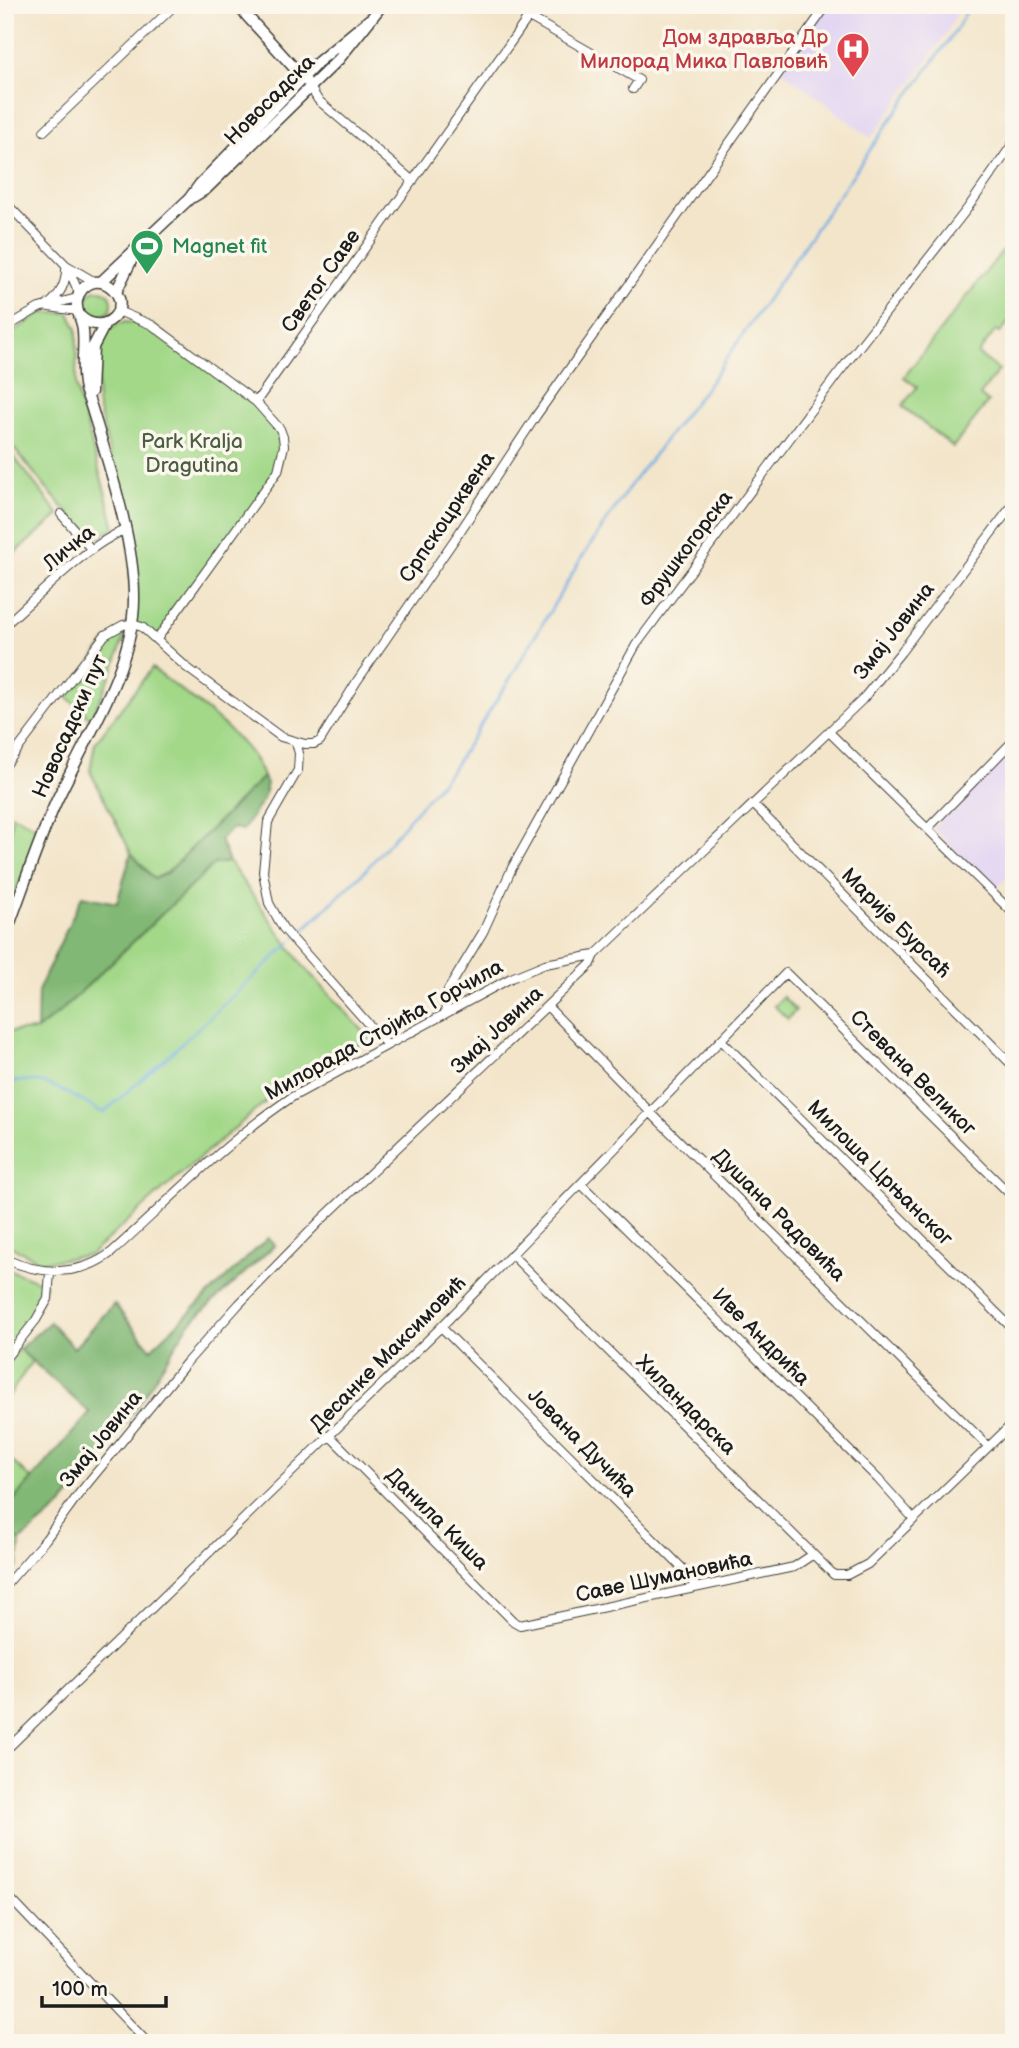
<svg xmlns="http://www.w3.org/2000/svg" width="1019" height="2048" font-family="'Balsamiq Sans',sans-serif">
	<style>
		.built { fill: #e2d4f3 }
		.green { fill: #a2d888; stroke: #5f7a52; stroke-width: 2 }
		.forest { fill: #81b874; stroke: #4e6a48; stroke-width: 2 }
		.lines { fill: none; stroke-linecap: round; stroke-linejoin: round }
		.stream { stroke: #71ade2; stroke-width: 2.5 }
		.minor-casing { stroke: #3c3a36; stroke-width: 10 }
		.major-casing { stroke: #3c3a36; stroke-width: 13 }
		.minor { stroke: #fff; stroke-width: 8 }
		.major { stroke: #fff; stroke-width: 10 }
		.labels { text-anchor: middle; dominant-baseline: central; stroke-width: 7; stroke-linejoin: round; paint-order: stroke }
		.health-label { font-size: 21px; fill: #be3a42; stroke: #fbf7ec; text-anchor: end }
		.street-label { font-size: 21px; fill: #1c1c1c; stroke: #fbf7ec }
		.leisure-label { font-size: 21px; fill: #27864d; stroke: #fbf7ec; text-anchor: start }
		.park-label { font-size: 21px; fill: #4b5e42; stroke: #fbf7ec }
	</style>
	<rect width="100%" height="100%" fill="#fbf7ec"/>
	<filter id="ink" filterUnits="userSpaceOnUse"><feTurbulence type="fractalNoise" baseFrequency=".0143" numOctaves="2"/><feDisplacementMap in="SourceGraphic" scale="14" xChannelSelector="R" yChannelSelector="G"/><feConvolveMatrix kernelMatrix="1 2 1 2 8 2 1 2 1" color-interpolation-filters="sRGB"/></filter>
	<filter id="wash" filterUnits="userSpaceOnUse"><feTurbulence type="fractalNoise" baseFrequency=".00686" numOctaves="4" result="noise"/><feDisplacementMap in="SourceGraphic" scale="28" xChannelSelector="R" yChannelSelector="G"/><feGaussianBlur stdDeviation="1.57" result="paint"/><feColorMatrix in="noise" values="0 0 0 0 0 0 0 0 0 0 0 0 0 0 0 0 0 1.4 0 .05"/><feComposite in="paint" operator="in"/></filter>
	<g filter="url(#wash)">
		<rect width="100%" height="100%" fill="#f3e5ca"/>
		<path class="built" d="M827,5H961L946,34L871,138L781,70Z
			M1014,747V871L995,890L933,828Z"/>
		<path class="green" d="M1014,236V315L1000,333L996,330L978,354L999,370L980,395L988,402L953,447L902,406L917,387L904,377Z
			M86 303a13 13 0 1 1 26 0a13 13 0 1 1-26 0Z
			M42,313H69L77,329L76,388L115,527L93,541L46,488L5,437V337Z
			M125,322L152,325L256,402L283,437L278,471L157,639L132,624L129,530L97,403L98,370L95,356L108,328Z
			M5,445L59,515L5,561Z
			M126,631L114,668L91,719L66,696L104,644L116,632Z
			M152,668C184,694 251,737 263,777L167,873L154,879L131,853L90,771L95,743Z
			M12,815L41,829L5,920V876Z
			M229,862L304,967L370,1038L270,1098L175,1179L90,1255L42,1262L5,1244V1032L37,1030L62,1010L214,864Z
			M783,997L796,1010L788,1019L774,1006Z
			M5,1268L45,1284C40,1310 22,1332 5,1352Z
			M19,1349L32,1361L5,1402V1367Z
			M5,1455L32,1479L5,1510Z
			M5,1528L20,1541L18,1566L5,1581Z"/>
		<path class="forest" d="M263,777L267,784L263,799L243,830L233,828L220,840L229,862L214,864L62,1010L37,1030L38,991L82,896L117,903L131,853L154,879L167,873Z
			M268,1238L275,1245L188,1325L144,1396L99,1462L60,1507L20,1541L5,1528V1510L90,1413L19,1349L50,1322L74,1348L114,1304L151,1349Z"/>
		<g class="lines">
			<path class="stream" d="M296,937L364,872L453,768L508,682L581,559L632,483L711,381L894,115L955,32L970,5
				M5,1084C41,1072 72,1096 103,1113L165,1059L291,942"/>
		</g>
	</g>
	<g filter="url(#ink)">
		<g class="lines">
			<defs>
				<path id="minor" d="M529,17L639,80L633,89
					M310,87L318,100L413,181
					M44,131L175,5
					M5,202L66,265L95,282
					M68,268L79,293
					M48,305C62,294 67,281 66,265
					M49,307L78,311
					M118,311L152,325L256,402L280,429L283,437L284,446L278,471L157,639
					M5,328L39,308L77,298
					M256,402L537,5
					M61,514L91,549
					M5,625C37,597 88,544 125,530
					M829,732L1014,914
					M296,743L299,753L298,770L268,822L263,872L269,903L283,928L387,1045
					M5,766L105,635L123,625L132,624L142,627L186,667L281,737L305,744H314L320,741L357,681L459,533L536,416L827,5
					M753,804L1014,1067
					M928,828L1014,740
					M548,1007L651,1113L988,1446
					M445,1013L448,990L483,932L512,868L636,645L837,375L967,209L1014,142
					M721,1040L1014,1330
					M581,1184L878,1479L913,1518
					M512,1255L834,1575H847L868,1564L1014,1422
					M5,1259C41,1275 80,1277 112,1252C171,1199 226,1141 292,1097L511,978L545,964L595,955
					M441,1327L683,1569L696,1587
					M5,1359L36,1320L48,1299L50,1272
					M330,1436L513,1621L520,1625L794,1567L812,1555
					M5,1586L46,1539L78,1495L187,1362L239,1304L320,1221L591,964L595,955L862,700L901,652L1014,503
					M5,1751L441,1327L786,973L1014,1198
					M5,1893L148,2043"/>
				<path id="major" d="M237,5L306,81
					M193,197L206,189L339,59L382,5
					M101,282L189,199L200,184L318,62L370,19
					M116,292L133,257
					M91,392L93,347L105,324
					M5,936C22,891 37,845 56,802C83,743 134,666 134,600C135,543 109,465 92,409C90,402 87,396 85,389C80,370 85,351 83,331C83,321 75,311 77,301C78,292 85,284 94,282C101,281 108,284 113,289C133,308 104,338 81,317"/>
			</defs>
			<use href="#minor" class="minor-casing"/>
			<use href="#major" class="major-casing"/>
			<use href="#minor" class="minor"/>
			<use href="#major" class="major"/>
		</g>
	</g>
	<defs>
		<symbol id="hospital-pin" viewBox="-11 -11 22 30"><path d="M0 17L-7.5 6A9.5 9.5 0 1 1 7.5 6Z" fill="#e0444e" stroke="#fbf7ec"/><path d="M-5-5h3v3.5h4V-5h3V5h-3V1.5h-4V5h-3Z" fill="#fff"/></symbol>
		<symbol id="stadium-pin" viewBox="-11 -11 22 30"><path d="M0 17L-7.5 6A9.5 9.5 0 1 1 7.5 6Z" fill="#2e9e5b" stroke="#fbf7ec"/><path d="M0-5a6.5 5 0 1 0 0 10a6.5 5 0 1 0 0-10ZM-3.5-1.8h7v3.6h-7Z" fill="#fff"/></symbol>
	</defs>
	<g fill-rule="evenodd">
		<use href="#hospital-pin" x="834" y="30" width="38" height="52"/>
		<use href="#stadium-pin" x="128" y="227" width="38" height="52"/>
	</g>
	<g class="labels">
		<g class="health-label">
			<text x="828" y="37">Дом здравља Др<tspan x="828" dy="24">Милорад Мика Павловић</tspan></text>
		</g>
		<g class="street-label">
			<text transform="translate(270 100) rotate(-45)">Новосадска</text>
			<text transform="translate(321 281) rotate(-55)">Светог Саве</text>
			<text transform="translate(447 517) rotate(-56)">Српскоцрквена</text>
			<text transform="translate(69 548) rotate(-39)">Личка</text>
			<text transform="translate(686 549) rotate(-53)">Фрушкогорска</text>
			<text transform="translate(894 631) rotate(-52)">Змај Јовина</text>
			<text transform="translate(70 726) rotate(-66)">Новосадски пут</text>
			<text transform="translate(896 923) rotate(45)">Марије Бурсаћ</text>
			<text transform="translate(384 1030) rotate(-29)">Милорада Стојића Горчила</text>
			<text transform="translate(497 1030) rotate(-43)">Змај Јовина</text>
			<text transform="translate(913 1073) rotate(45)">Стевана Великог</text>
			<text transform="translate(880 1173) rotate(45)">Милоша Црњанског</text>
			<text transform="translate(779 1215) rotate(45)">Душана Радовића</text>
			<text transform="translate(761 1337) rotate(45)">Иве Андрића</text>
			<text transform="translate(388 1354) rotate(-45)">Десанке Максимовић</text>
			<text transform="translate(686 1405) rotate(45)">Хиландарска</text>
			<text transform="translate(101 1439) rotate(-51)">Змај Јовина</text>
			<text transform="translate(582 1443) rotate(45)">Јована Дучића</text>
			<text transform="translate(437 1519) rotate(45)">Данила Киша</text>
			<text transform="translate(664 1577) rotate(-12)">Саве Шумановића</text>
		</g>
		<g class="leisure-label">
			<text x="172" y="246">Magnet fit</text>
		</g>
		<g class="park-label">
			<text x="192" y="441">Park Kralja<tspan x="192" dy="24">Dragutina</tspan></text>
		</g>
	</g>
	<rect width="1019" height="2048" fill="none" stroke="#fbf7ec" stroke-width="28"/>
	<path d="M42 1996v10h124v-10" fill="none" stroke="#1c1c1c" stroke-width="3.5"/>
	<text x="52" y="1996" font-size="21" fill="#1c1c1c" stroke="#fbf7ec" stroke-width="5" paint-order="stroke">100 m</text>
</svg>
